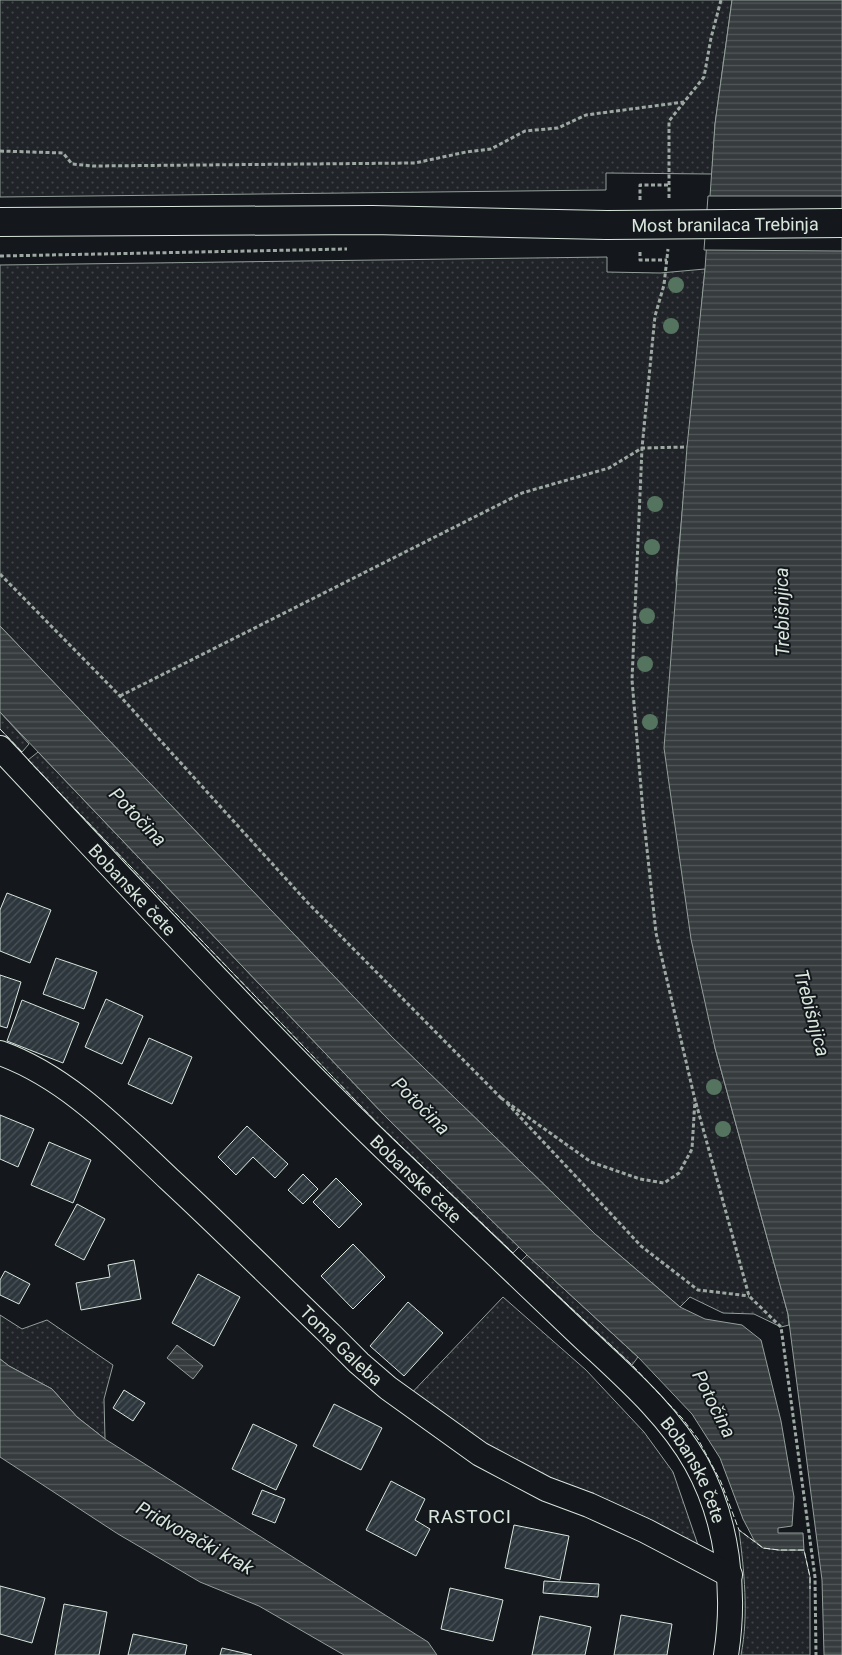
<svg xmlns="http://www.w3.org/2000/svg" width="842" height="1655" font-family="Roboto,sans-serif">
	<style>
		.grass { fill: url(#grass-dots); stroke: #939e99 }
		.water { fill: url(#water-rules); stroke: #939e99 }
		.pier { fill: #14181c; stroke: #939e99 }
		.building { fill: url(#building-hatch); stroke: #d8e6dc }
		.lines { fill: none; stroke-linecap: round; stroke-linejoin: round }
		.street-casing { stroke: #d8e6dc; stroke-width: 26 }
		.primary-casing { stroke: #d8e6dc; stroke-width: 30 }
		.path { stroke: #9da8a2; stroke-width: 3; stroke-dasharray: 4 2.5; stroke-linecap: butt }
		.street { stroke: #14181c; stroke-width: 24 }
		.primary { stroke: #14181c; stroke-width: 28 }
		.primary-bridge-casing { stroke: #d8e6dc; stroke-width: 30; stroke-linecap: butt }
		.primary-bridge { stroke: #14181c; stroke-width: 28 }
		.fence { stroke: #d8e6dc; stroke-width: 1; stroke-dasharray: 6 2.5; stroke-linecap: butt }
		.tree { fill: #55745f }
		.labels { text-anchor: middle; dominant-baseline: central; stroke-width: 4; stroke-linejoin: round; paint-order: stroke }
		.street-label { font-size: 18px; fill: #d8e6dc; stroke: #14181c }
		.water-label { font-size: 19px; font-style: italic; fill: #d8e6dc; stroke: #14181c }
		.neighbourhood-label { font-size: 19px; letter-spacing: 1px; fill: #d8e6dc; stroke: #14181c }
	</style>
	<defs>
		<pattern id="grass-dots" width="8" height="8" patternUnits="userSpaceOnUse" patternTransform="scale(1.25)"><rect width="8" height="8" fill="#202428"/><path d="M2 2h.1M6 6h.1" fill="none" stroke="#404447" stroke-width="1.8" stroke-linecap="round"/></pattern>
		<pattern id="water-rules" width="6" height="5" patternUnits="userSpaceOnUse" patternTransform="scale(1.25)"><rect width="6" height="5" fill="#363b3e"/><path d="M0 2.5h6" fill="none" stroke="#525759"/></pattern>
		<pattern id="building-hatch" width="6" height="6" patternUnits="userSpaceOnUse" patternTransform="scale(1.25)"><rect width="6" height="6" fill="#2c363c"/><path d="M-1 1l2-2M0 6l6-6M5 7l2-2" fill="none" stroke="#4a5358"/></pattern>
	</defs>
	<rect width="100%" height="100%" fill="#14181c"/>
	<path class="grass" d="M0,0H732L715,124L712,174L606,173V190L0,197Z
		M607,257V272L660,273L705,269L676,579L715,1048L788,1314L789,1325L781,1327L754,1314L723,1313L690,1297L680,1307L595,1234L392,1037L0,626V265Z
		M0,712L29,744L22,752L0,729Z
		M38,752L387,1118L519,1247L513,1253L381,1127L28,760Z
		M527,1255L638,1357L632,1365L521,1261Z
		M503,1297L586,1370L644,1432L673,1472L698,1545L646,1531L405,1400Z
		M0,1315L22,1329L47,1320L113,1365L104,1399L105,1439L77,1417L52,1389L9,1366L0,1359Z
		M739,1530L763,1548L779,1550H804L810,1577V1655H741C749,1614 744,1571 739,1530Z"/>
	<path class="water" d="M732,0H842V1655H824L822,1580L788,1314L715,1048L691,939L664,748L687,447L705,269L715,124Z
		M0,626L392,1037L595,1234L680,1307L705,1319L742,1325L761,1340L781,1421L794,1497L792,1526L778,1528V1533H803L804,1550H779L763,1548L754,1540L743,1519L720,1458L692,1414L638,1357L527,1255L387,1118L0,712Z
		M177,1345L203,1366L193,1379L167,1358Z
		M0,1359L9,1366L52,1389L77,1417L105,1439L428,1642L437,1655H344L259,1606L200,1582L118,1534L0,1457Z"/>
	<path class="pier" d="M708,196H842V251L704,250Z"/>
	<path class="building" d="M7,893L51,910L30,963L0,951V910Z
		M56,958L97,972L84,1009L43,994Z
		M0,975L21,982L7,1028L0,1026Z
		M106,999L143,1016L122,1064L85,1047Z
		M22,1000L79,1023L63,1063L7,1041Z
		M149,1038L192,1057L172,1104L128,1084Z
		M0,1115L34,1129L18,1167L0,1159Z
		M247,1126L288,1164L275,1178L253,1157L236,1175L218,1157Z
		M49,1142L91,1160L73,1203L31,1185Z
		M303,1174L318,1189L303,1204L288,1190Z
		M336,1178L362,1204L339,1228L313,1202Z
		M77,1204L105,1219L84,1260L55,1245Z
		M353,1244L385,1277L353,1309L321,1276Z
		M134,1260L141,1299L81,1310L76,1283L110,1277L108,1265Z
		M5,1271L30,1284L19,1304L0,1295V1280Z
		M198,1274L240,1297L214,1346L172,1323Z
		M408,1302L443,1333L404,1376L370,1346Z
		M124,1390L145,1403L133,1421L113,1408Z
		M334,1404L382,1428L361,1470L313,1446Z
		M253,1424L297,1445L276,1490L232,1469Z
		M391,1481L425,1499L415,1520L430,1529L416,1556L366,1530Z
		M262,1490L285,1499L275,1523L252,1514Z
		M514,1525L569,1536L560,1580L505,1568Z
		M544,1581L599,1584L598,1597L543,1593Z
		M0,1586L45,1598L32,1643L0,1634Z
		M450,1588L503,1600L493,1641L441,1629Z
		M64,1604L107,1612L99,1655H55Z
		M621,1615L672,1624L667,1655H614Z
		M540,1616L591,1627L585,1655H532Z
		M133,1634L187,1645L185,1655H128Z
		M222,1648L252,1655H220Z"/>
	<g class="lines">
		<defs>
			<g id="street">
				<path id="s1" d="M0,748C132,888 262,1031 401,1164C459,1219 517,1274 575,1330C618,1371 666,1410 696,1463C728,1520 736,1591 726,1655"/>
				<path id="s2" d="M0,1053C67,1077 118,1131 169,1179C224,1230 277,1283 331,1335L359,1363L388,1388L480,1454L546,1489L589,1505L646,1531L730,1575"/>
			</g>
			<path id="primary" d="M0,222L372,220L607,225"/>
		</defs>
		<use href="#street" class="street-casing"/>
		<use href="#primary" class="primary-casing"/>
		<path class="path" d="M0,151L63,153L72,164L93,166L415,163L466,152L491,149L525,131L558,128L586,115L684,102
			M669,198V121L704,77L711,38L721,0
			M640,200V185H669
			M640,252V260H667
			M0,256L347,249
			M0,574L120,696L307,902L502,1099
			M120,696L522,493L609,468L642,448L687,447
			M501,1098L591,1162L640,1179L664,1183L679,1173L692,1149L695,1100L656,933L643,812L632,680L642,448L655,316L664,285L668,249
			M507,1103L641,1246L698,1290L749,1296
			M696,1103L749,1296L781,1327L815,1577L816,1655"/>
		<use href="#street" class="street"/>
		<use href="#primary" class="primary"/>
		<defs>
			<g id="primary-bridge">
				<path id="s3" d="M607,225L842,223"/>
			</g>
		</defs>
		<use href="#primary-bridge" class="primary-bridge-casing"/>
		<use href="#primary-bridge" class="primary-bridge"/>
		<path class="fence" d="M0,729L22,752
			M28,760L381,1127L513,1253
			M521,1261L632,1365L682,1418L698,1439L721,1482L739,1530L763,1548L779,1550H804L810,1577V1589"/>
	</g>
	<g class="tree">
		<circle cx="676" cy="285" r="8"/>
		<circle cx="671" cy="326" r="8"/>
		<circle cx="655" cy="504" r="8"/>
		<circle cx="652" cy="547" r="8"/>
		<circle cx="647" cy="616" r="8"/>
		<circle cx="645" cy="664" r="8"/>
		<circle cx="650" cy="722" r="8"/>
		<circle cx="714" cy="1087" r="8"/>
		<circle cx="723" cy="1129" r="8"/>
	</g>
	<g class="labels">
		<g class="street-label">
			<text stroke="none"><textPath href="#s3" startOffset="118">Most branilaca Trebinja</textPath></text>
			<text stroke="none"><textPath href="#s1" startOffset="194">Bobanske čete</textPath></text>
			<text stroke="none"><textPath href="#s1" startOffset="599">Bobanske čete</textPath></text>
			<text stroke="none"><textPath href="#s2" startOffset="452">Toma Galeba</textPath></text>
			<text stroke="none"><textPath href="#s1" startOffset="1004">Bobanske čete</textPath></text>
		</g>
		<g class="water-label">
			<text transform="translate(782 612) rotate(-91)">Trebišnjica</text>
			<text transform="translate(138 817) rotate(46)">Potočina</text>
			<text transform="translate(812 1013) rotate(75)">Trebišnjica</text>
			<text transform="translate(421 1106) rotate(45)">Potočina</text>
			<text transform="translate(714 1404) rotate(63)">Potočina</text>
			<text transform="translate(195 1538) rotate(29)">Pridvorački krak</text>
		</g>
		<g class="neighbourhood-label">
			<text x="470" y="1516">RASTOCI</text>
		</g>
	</g>
</svg>
